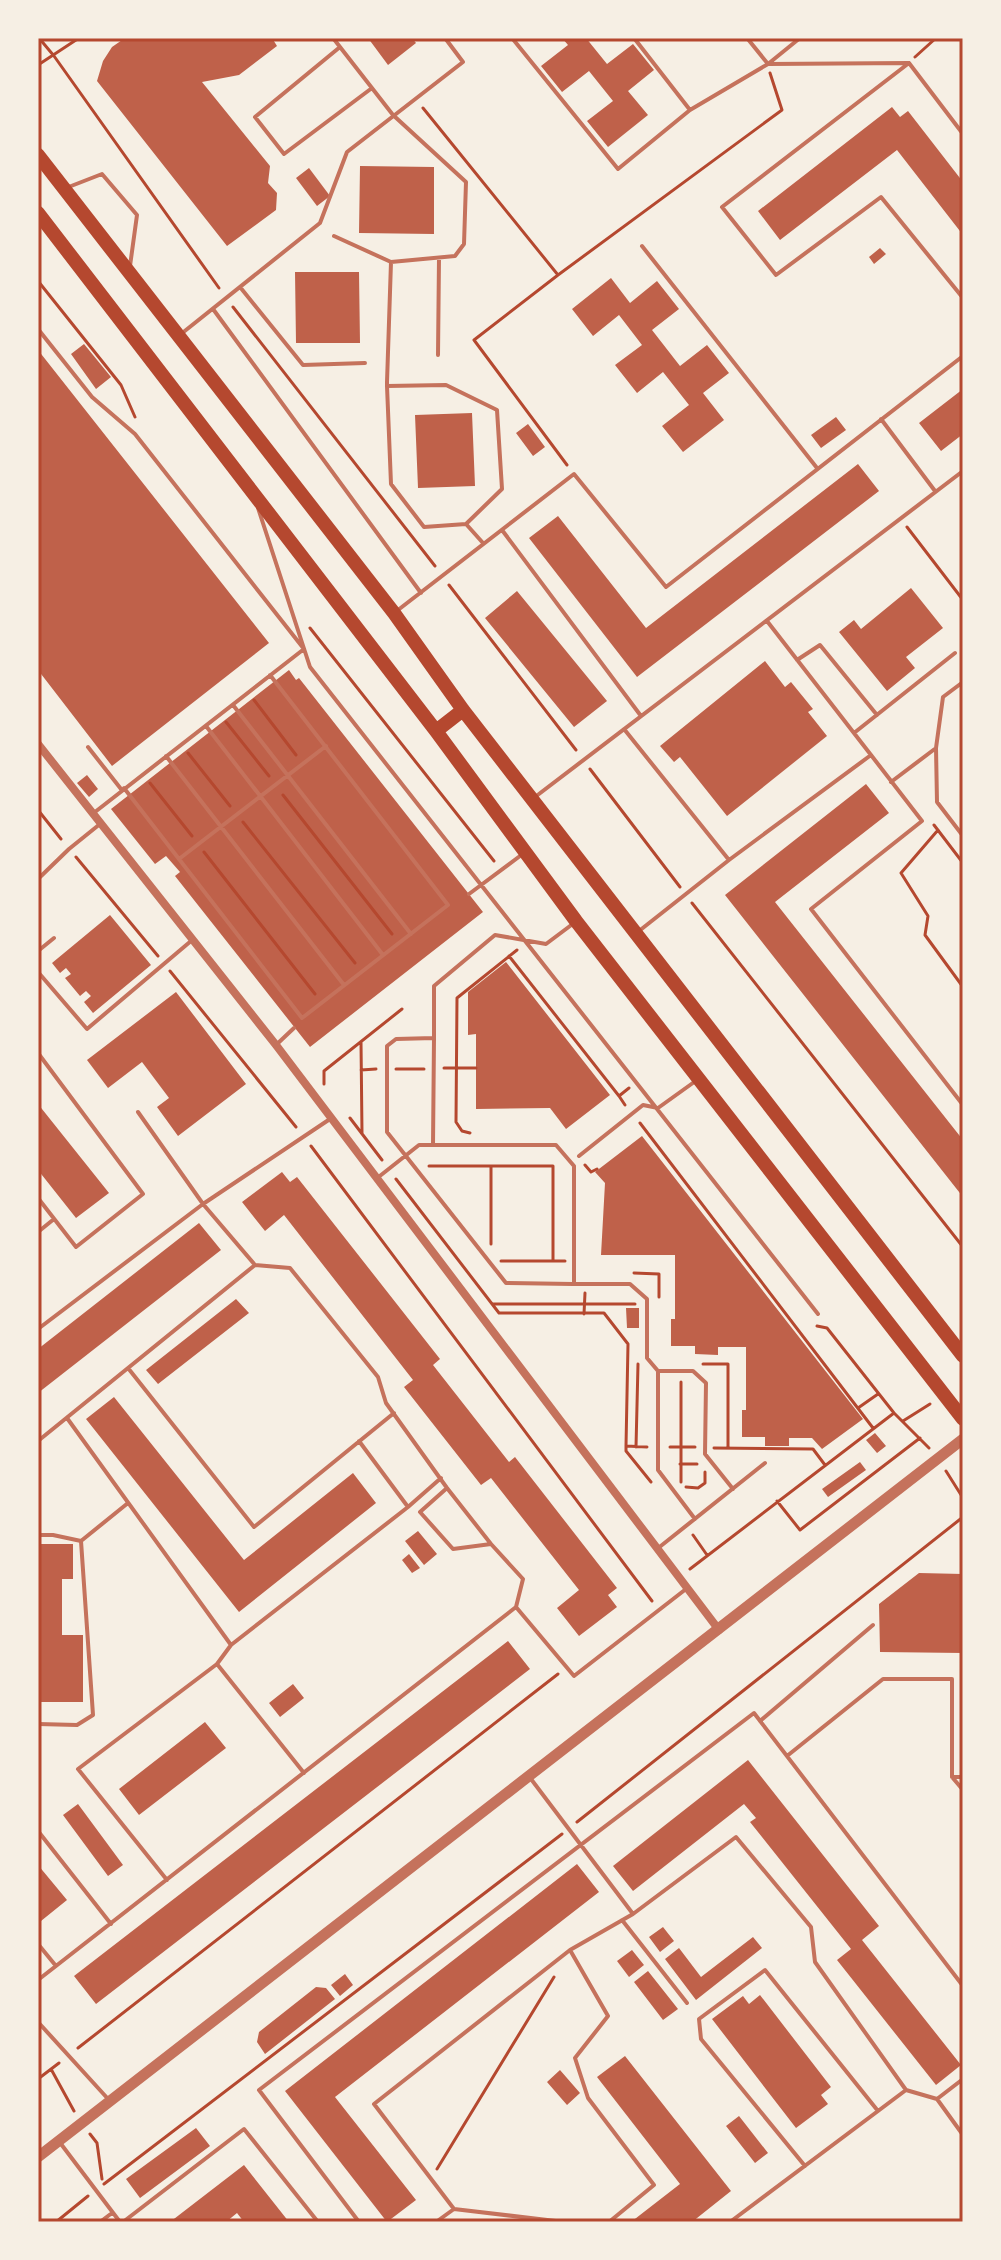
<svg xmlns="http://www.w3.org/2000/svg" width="1001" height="2260" font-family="'Fira Sans Condensed',sans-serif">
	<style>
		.building { fill: #bf614a }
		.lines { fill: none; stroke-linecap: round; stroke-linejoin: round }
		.path { stroke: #b5482f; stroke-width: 3 }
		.service { stroke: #c5725c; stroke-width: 4 }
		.minor { stroke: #c5725c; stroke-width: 8 }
		.tertiary { stroke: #c5725c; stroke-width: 11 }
		.primary { stroke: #b5482f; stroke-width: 14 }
		.neatline { fill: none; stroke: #b5482f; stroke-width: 3 }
	</style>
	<rect width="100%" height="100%" fill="#f6efe4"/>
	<path class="building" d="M125,38H272L277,46L239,75L202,82L270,166L268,183L277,193L276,210L227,246L97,81L103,61L112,47Z
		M368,38H412L416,43L388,65Z
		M562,38H586L607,64L633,44L654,70L628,91L648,115L608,147L587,121L613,101L589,71L562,92L541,66L568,45Z
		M892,107L900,117L908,111L963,182V235L897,150L780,240L758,211Z
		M360,166L434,167V234L359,233Z
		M309,168L330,196L317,206L296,178Z
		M880,248L886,254L874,264L869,257Z
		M295,272H359L360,343H296Z
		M611,278L630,303L657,281L679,309L652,330L680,366L707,345L729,373L703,393L724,420L683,452L662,426L689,405L663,372L637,393L615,365L642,345L619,315L593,336L572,309Z
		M84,344L111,377L96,389L71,354Z
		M38,350L269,643L112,766L38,670Z
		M963,389V434L941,451L919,423Z
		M472,413L475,486L418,488L415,415Z
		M836,417L846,430L821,448L811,435Z
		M528,424L545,447L533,456L516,433Z
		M858,464L879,491L637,677L529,538L558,516L646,628Z
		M911,588L943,628L906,657L915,668L887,691L839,632L854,620L861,629Z
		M517,591L607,701L574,727L485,618Z
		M765,661L785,687L791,682L813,709L808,712L827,736L727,816L680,757L674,762L660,746Z
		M289,670L296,680L299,678L483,912L310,1047L175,876L180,872L166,856L155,864L111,809Z
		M87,775L98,789L89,797L77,783Z
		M866,784L889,813L775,902L963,1140V1197L725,895Z
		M110,915L151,965L93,1013L84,1002L91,996L86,991L80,996L65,978L71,974L66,968L60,973L52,963Z
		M506,962L610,1095L566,1129L550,1108L476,1109V1034L468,1035V992Z
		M176,992L246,1084L178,1136L157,1107L169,1098L142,1062L108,1088L87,1060Z
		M38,1104L109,1193L76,1218L38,1170Z
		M642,1136L863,1419L822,1449L812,1438H789V1446H765V1437H742V1410H746V1347H718V1355L695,1354V1346H671V1319H675V1255H601L605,1183L595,1172Z
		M282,1172L290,1182L297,1177L440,1359L433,1365L509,1462L515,1457L617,1588L608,1595L617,1607L579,1636L557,1608L579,1590L491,1478L481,1485L404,1387L413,1380L284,1215L265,1231L242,1202Z
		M199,1223L221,1250L38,1393V1349Z
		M236,1299L249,1313L158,1384L146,1370Z
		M626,1308H639V1328H627Z
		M114,1397L244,1560L353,1473L376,1503L239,1612L86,1419Z
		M875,1433L886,1446L877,1453L866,1440Z
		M860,1462L866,1470L828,1497L822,1489Z
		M418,1531L437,1554L424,1565L405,1541Z
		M38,1544H73V1579H62V1635H83V1702H38Z
		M409,1554L420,1568L412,1573L402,1560Z
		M919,1573L963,1574V1653L880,1652L879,1604Z
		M508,1641L530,1669L96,2004L74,1976Z
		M293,1684L304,1698L280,1717L269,1703Z
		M205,1722L226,1748L139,1815L119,1789Z
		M748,1760L879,1926L862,1940L961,2065L936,2085L837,1960L851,1949L750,1822L756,1818L744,1804L633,1891L613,1866Z
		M78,1804L123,1865L108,1876L63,1815Z
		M577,1864L599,1892L335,2097L416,2200L387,2222L285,2091Z
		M38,1865L67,1900L41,1921L38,1917Z
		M663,1927L674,1941L660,1952L649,1937Z
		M753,1937L762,1948L696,2000L665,1959L679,1948L701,1977Z
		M632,1950L644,1965L629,1977L617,1961Z
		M648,1971L678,2009L663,2020L634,1982Z
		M345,1974L353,1985L340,1996L331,1985Z
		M316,1987L326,1988L335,1999L265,2054L257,2042L259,2032Z
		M760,1995L831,2087L821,2095L828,2104L796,2128L712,2019L743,1996L749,2004Z
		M625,2056L731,2191L692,2222H631L680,2184L597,2077Z
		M560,2070L580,2093L567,2105L547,2082Z
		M739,2116L768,2153L755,2163L726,2126Z
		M196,2128L210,2146L140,2198L126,2179Z
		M244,2165L289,2222H244L237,2213L226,2222H170Z"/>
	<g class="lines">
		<path class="path" d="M39,38L54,56L219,288
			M915,57L936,38
			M38,65L79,38
			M423,108L558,275L474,340L567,465
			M558,275L782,110L770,73
			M38,281L121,385L135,417
			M233,307L435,566
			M907,527L963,600
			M449,585L576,750
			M310,628L494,861
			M254,700L296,755
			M226,722L269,776
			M188,753L230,806
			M590,769L680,887
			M150,783L192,836
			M283,795L392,934
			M38,810L61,839
			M243,822L355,963
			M934,825L963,863
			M938,830L901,873L928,916L925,935L963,987
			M204,852L315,994
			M76,857L158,956
			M692,903L963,1247
			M509,956L619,1096L629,1088
			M170,971L296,1127
			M361,1042L362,1133
			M444,1068H476
			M396,1069H424
			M361,1070L376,1069
			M324,1084V1071L402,1009
			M619,1096L625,1105
			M350,1118L382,1160
			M640,1123L873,1428
			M470,1133L462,1131L456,1122L457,998L517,950
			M311,1146L652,1601
			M585,1165L591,1172L597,1169
			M429,1166H491V1244
			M491,1166H553V1261
			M396,1179L499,1313H604L628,1344L626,1446L647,1447
			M501,1261H565
			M634,1273L659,1274V1297
			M493,1304H635
			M584,1314L585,1293
			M817,1326L827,1328L894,1413L929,1448
			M703,1364H728V1447
			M858,1408L878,1394
			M903,1421L930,1404
			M626,1446V1451L651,1482
			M636,1447L638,1364
			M670,1447H695
			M714,1448L813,1449L825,1465
			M680,1464H697
			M946,1471L963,1498
			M681,1482V1382
			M686,1487L698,1488L705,1483V1472
			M777,1501L800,1530L920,1438
			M693,1535L707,1555
			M690,1569L894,1413
			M577,1822L963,1517
			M78,2048L558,1674
			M51,2069L74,2111
			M38,2079L59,2063
			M90,2134L97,2143L102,2179
			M437,2169L554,1977
			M104,2184L562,1834
			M56,2222L88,2196"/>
		<path class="service" d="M333,38L393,115L466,182L464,244L455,256L391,262L334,236
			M512,38L618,169L690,110L768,64L800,38
			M634,38L690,110
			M747,38L768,64L909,63L963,134
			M340,47L255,117L284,154L372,88
			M909,63L722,207L776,275L881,197L963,298
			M66,188L102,174L137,215L130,266
			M642,246L817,468
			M240,287L303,365L365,363
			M213,309L421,593
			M38,329L92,397L135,434L304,649L95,812
			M181,334L320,223L347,152L463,62L445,38
			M438,355L439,258
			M387,386L446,385L497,410L502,489L466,524L424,527L391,484L387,386V382L391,262
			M881,419L935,491
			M258,508L310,667L818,1314
			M466,524L483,543
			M502,530L641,716
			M398,610L574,474L666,587L963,356
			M767,621L871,755
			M797,660L820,645L877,715
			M963,682L943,697L936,748L937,802L963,836
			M233,705L411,934
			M206,726L383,955
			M624,729L729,860
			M854,733L955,653
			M88,747L121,789
			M166,756L344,985
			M891,782L936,748
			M124,788L302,1018L448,905L270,675
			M535,797L963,471
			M179,859L326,746
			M38,879L69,849L100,824
			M469,894L524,853
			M639,931L729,860L871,755L922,821L811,909L963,1105
			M38,951L54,938
			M38,972L87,1029L191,941
			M434,1038V986L495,935L546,944L574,923
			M276,1045L294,1028
			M38,1053L143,1194L76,1247L38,1198
			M433,1145L434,1038L396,1039L387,1046V1132L506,1283L573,1284
			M579,1156L643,1105L658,1108L697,1080
			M376,1179L419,1145H556L574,1166V1284H630L647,1299V1358L658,1371H693L706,1383L705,1454L733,1489
			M38,1232L54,1219
			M38,1329L203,1204L330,1119
			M128,1368L254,1527L394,1413
			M658,1371V1470L695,1519
			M67,1418L231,1645
			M38,1441L255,1265
			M359,1441L408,1507
			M447,1488L420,1512L453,1549L491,1544
			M38,1535H53L81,1541
			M81,1541L128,1503
			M657,1549L765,1463
			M516,1607L574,1676L686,1589
			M760,1721L873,1625
			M38,1724L77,1725L93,1715L81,1541
			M787,1756L883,1679H952V1777L963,1790
			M304,1773L217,1664L231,1645L408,1507L441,1478
			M952,1777H963
			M531,1779L633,1914
			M38,1831L111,1924
			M167,1880L78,1769L217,1664
			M622,1920L687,2003
			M38,1944L56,1966
			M570,1950L608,2016L575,2058L588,2098L654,2185L609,2222
			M38,1980L516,1607L523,1579L491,1544L447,1488L386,1403L378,1377L290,1268L255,1265L203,1204L138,1112
			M38,2022L109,2100
			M937,2099L963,2079
			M61,2144L120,2222
			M805,2166L701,2039L699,2019L765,1970L878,2111
			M100,2222L112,2213
			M123,2222L244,2129L318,2222
			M359,2222L259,2090L754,1713L963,1986
			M436,2222L454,2209
			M564,2222L454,2209L374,2104L570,1950L633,1914L736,1837L811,1927L815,1962L906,2090L937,2099L963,2135
			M730,2222L906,2090"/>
		<path class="minor" d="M38,744L276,1045L719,1630"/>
		<path class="tertiary" d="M38,2157L963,1439"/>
		<path class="primary" d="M38,155L394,613L463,710L963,1356
			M38,213L436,731L576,921L963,1419
			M436,731L463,710"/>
	</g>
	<rect width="1001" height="2260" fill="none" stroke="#f6efe4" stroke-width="80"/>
	<rect x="40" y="40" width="921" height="2180" class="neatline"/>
</svg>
